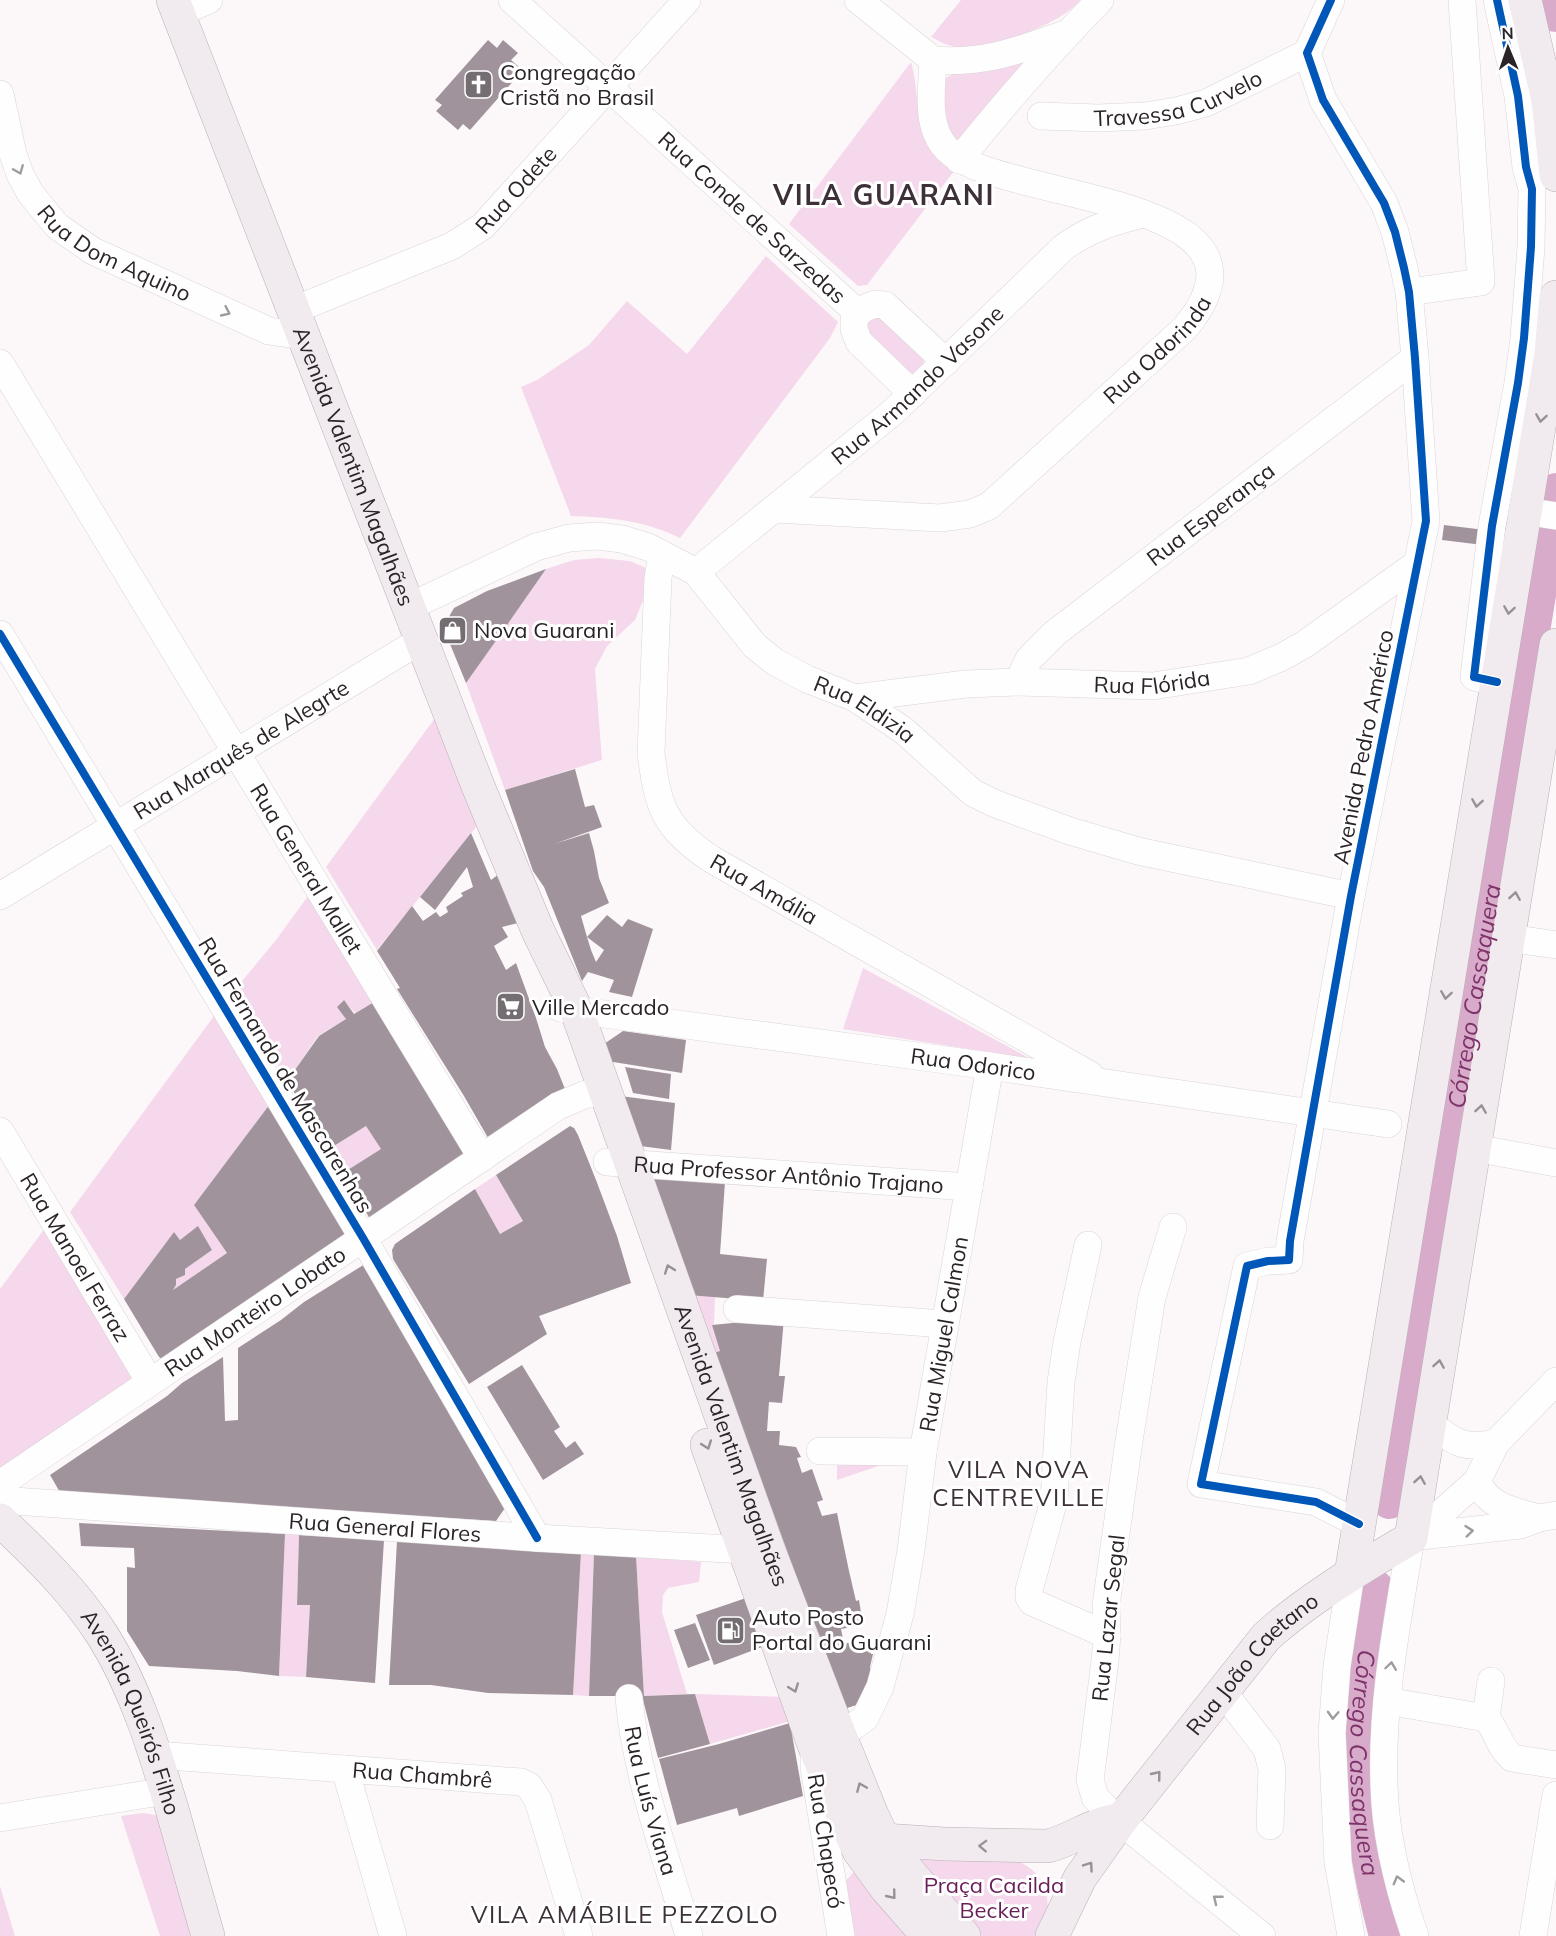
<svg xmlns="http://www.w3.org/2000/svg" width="1556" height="1936" font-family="Mulish,sans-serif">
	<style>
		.green { fill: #f5d8eb }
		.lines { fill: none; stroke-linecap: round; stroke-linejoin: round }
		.river { stroke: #d8abca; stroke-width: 34 }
		.building { fill: #a0939c; fill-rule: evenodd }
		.minor-casing { stroke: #d9d4d7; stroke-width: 28 }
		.major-casing { stroke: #bbafb7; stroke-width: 34 }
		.minor { stroke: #fffefe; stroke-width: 27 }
		.major { stroke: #f1eaee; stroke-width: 33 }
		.cycleway-casing { stroke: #fff; stroke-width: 11 }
		.cycleway { stroke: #0057b8; stroke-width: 8 }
		.oneway { stroke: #9f9c9e }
		.oneway2 { stroke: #979195 }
		.labels { text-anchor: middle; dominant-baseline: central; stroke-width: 6; stroke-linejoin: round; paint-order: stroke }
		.poi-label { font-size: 22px; fill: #2a2428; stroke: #fff; text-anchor: start }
		.street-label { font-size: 22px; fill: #2a2428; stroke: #fff }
		.park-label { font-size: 22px; fill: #681e57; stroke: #fff }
		.water-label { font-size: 24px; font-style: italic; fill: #7d326a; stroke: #fff }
		.neighbourhood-label { font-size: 24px; letter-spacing: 1.5px; fill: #3d3039; stroke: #fff }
		.district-label { font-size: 28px; font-weight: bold; letter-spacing: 1.5px; fill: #3d3039; stroke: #fff }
	</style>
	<rect width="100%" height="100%" fill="#fcf8fa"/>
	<path class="green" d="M961,0H1080C1060,26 989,49 957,47C947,46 939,41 931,37Z
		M1031,56L961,147L943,127L940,83C958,64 1005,61 1031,56Z
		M911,62C923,103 909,147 954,171L867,285L858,286L789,224Z
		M766,256L838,322L830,338L680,538C646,521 609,517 571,516L521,387L537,380L589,345L627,301L687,354Z
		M879,317L923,357L924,366L915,374L911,375L865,335L866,322Z
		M598,558L630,561L644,567L652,579L635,620L607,646L595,669L602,760L505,790L466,683L546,569L574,560Z
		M435,718L477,826L377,950L326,867Z
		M308,896L374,1002L355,1013L343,1000L338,1007L346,1019L318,1036L287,1081L233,992L276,940Z
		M863,968L1031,1059L843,1029Z
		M214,1016L270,1104L194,1205L227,1253L173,1290L176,1285V1279L185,1275V1269L212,1250L198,1227L180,1240L174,1232L124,1299L70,1212Z
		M366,1126L381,1149L343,1173L329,1149Z
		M496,1175L523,1221L500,1234L475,1189Z
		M45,1228L150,1382L0,1484V1289Z
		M688,1295L715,1296L714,1324L712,1325L720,1351L710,1354Z
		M893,1461L837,1480V1462Z
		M285,1534L299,1535L297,1605H310L306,1677L279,1676Z
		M581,1552L594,1553L589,1696L573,1695Z
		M636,1556L701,1562L699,1582L668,1588L663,1595L662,1612L687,1694L644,1696Z
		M695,1694L788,1697L794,1720L710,1744Z
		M143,1813L156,1815L162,1826L194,1936H160L121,1816Z
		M926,1857L1018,1861C1054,1879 1047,1901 1048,1936H979L918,1864Z
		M859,1866L910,1936H851L842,1885Z
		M0,1886L15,1936H0Z"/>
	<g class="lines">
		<g class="river">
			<path d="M1552,0L1556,15"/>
			<path id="s1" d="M1389,1502L1429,1271L1556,490"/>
			<path id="s2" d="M1376,1587C1369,1642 1360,1696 1359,1751C1358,1813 1370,1876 1386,1936"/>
		</g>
	</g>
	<path class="building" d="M488,40L497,48L503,40L518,53L511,60L523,70L470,130L463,124L458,130L436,111L442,105L435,100Z
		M1444,525L1485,530L1483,545L1442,540Z
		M546,569L500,635L466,683L443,627L454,608L487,591Z
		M575,769L585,807L594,805L602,827L554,844L589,833L594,851L599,878L609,903L581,916L587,937L607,915L622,927L628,919L653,929L632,997L609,992L614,980L588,972L582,981L544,887L533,871L505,790ZM587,937L604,950L596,962L591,950Z
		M471,833L491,880L499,874L518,923L502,927L508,937L494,946L506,970L516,963L536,1018L545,1047L557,1069L567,1094L491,1143L464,1096L397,989L400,988L377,951L412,906L423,921L436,912L440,917L448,912L446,907L463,896L461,893L473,887L467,867L435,910L420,897Z
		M344,1000L354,1014L374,1002L471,1158L370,1219L343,1173L381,1149L366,1126L329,1149L287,1081L319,1036L346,1019L337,1007Z
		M623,1031L686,1040L682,1073L607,1061L601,1046Z
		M625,1067L671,1074L669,1099L633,1093Z
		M620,1096L675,1103L671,1150L640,1146Z
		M270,1104L347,1232V1239L169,1364L159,1357L124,1299L174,1232L180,1240L198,1226L212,1250L185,1269V1275L176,1279V1285L173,1290L227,1253L194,1205Z
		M570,1126L574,1128L578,1135L596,1180L617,1236L631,1283L539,1316L547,1334L469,1384L393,1259L392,1250L395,1244L402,1239L475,1189L500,1234L523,1221L496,1175Z
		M647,1177L725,1182L720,1254L767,1259L763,1301L688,1295Z
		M365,1264L505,1508L496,1521L61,1494L50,1475L167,1396L182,1383L223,1357L225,1421L238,1420V1348L281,1320L304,1302Z
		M784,1318L779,1376H785L782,1403L769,1402L767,1431H780L779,1445L796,1447L801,1457L797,1458L802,1473L812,1469L823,1500L817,1502L822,1516L837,1513L849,1571L856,1601L859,1600L863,1625L841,1629L844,1644L867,1638L871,1654H873L870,1667L872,1680L863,1703L847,1708L841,1699L743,1430L710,1354L720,1351L712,1325Z
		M522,1365L560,1427L554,1431L566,1448L575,1441L584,1454L543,1480L487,1387Z
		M79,1523L285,1534L279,1676L237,1671L149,1666L127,1631V1567L135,1568L134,1548L81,1546Z
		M299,1535L384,1540L375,1683L306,1677L310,1605H297Z
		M397,1541L581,1552L573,1695L488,1693L431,1685H389Z
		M594,1553L636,1556L644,1696L695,1694L710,1744L658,1758L642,1696H589Z
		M749,1597L767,1645L714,1665L696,1615Z
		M695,1623L710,1660L688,1668L674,1630Z
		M790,1723L803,1796L739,1816L737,1808L677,1825L659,1759L719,1744Z"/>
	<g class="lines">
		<defs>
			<g id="minor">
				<path id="s3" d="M512,0L858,313"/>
				<path d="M1331,0L1307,53L1323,100L1384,203L1395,232L1404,268L1409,292L1415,358L1426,521L1351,896L1290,1241L1289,1260L1268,1261L1247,1266L1201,1484L1316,1502L1359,1524"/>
				<path d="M1497,0L1518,96L1526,167L1532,189L1531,247L1524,338L1518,383L1492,526L1474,677L1497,682"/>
				<path d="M178,13L209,0"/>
				<path d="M933,60C984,64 1017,51 1065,34"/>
				<path id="s4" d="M0,94L13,154L20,174L30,193L57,226L93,251L269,331L304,336"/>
				<path id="s5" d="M1041,116L1098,118L1145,116L1176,111L1206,103L1307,53"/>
				<path d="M959,160C1004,104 1050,51 1100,0"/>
				<path d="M1409,292L1481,282L1462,0"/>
				<path id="s6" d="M294,310L452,246L483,226L687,0"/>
				<path id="s7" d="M0,363L482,1158"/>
				<path d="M913,394L859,342L854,329V320L858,313L865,308L875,304L885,305L946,362"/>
				<path id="s8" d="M775,509L940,518L970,514L989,506L1185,328C1298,192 992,202 946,148C925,125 932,89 933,60L858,0"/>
				<path d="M1525,511L1556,516"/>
				<path id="s9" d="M662,554L658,578L651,753C658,808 664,827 711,859L1090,1075"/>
				<path id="s10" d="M696,572L893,412L1064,247C1091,228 1112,222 1143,214"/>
				<path id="s11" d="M409,607L536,547L569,538L597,536L622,539L648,547L696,572L755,646L775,662L807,679L855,698L903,730L973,793L996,804L1070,831L1138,851L1351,896"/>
				<path d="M0,634L363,1238L537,1538"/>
				<path id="s12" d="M1018,682L1029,659L1055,633L1415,358"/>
				<path id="s13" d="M855,698L966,684L1018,682L1153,686L1249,671L1282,657L1305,644L1418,563"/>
				<path id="s14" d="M0,896L421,640"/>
				<path d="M1509,938L1556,945"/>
				<path id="s15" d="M560,1008L990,1066L1388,1124"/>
				<path id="s16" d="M0,1131L150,1382"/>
				<path d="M1475,1148L1556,1163"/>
				<path id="s17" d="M607,1162L969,1187"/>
				<path d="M1173,1227L1152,1297L1129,1441L1106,1605L1107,1635L1105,1661L1090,1780L1095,1797L1109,1812L1262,1936"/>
				<path d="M1088,1245L1067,1342L1061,1382L1054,1500L1029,1590V1597L1032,1602L1107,1635"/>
				<path d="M737,1309L944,1324"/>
				<path d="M1429,1422C1452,1442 1465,1450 1496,1443"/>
				<path d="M820,1451L923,1452"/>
				<path d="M1477,1481C1488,1507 1514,1511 1539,1518"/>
				<path id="s18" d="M0,1484L558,1106L584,1095L605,1090"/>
				<path id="s19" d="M0,1500L537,1538L762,1551"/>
				<path d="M1412,1537L1520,1525L1539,1518L1556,1515"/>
				<path d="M1411,1538C1398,1619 1381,1701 1384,1784C1385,1835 1398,1887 1415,1936"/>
				<path d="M1411,1538L1430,1523L1477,1481L1496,1443L1556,1381"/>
				<path d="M1351,1574L1337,1666L1332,1733L1338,1862L1351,1936"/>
				<path d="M1223,1692L1267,1749L1272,1769L1270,1826"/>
				<path id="s20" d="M629,1698C636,1777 667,1859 689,1936"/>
				<path d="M1387,1701L1486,1718C1497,1730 1499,1747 1512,1758L1556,1765"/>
				<path d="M1486,1718L1491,1681"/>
				<path id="s21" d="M156,1755L521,1782L529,1786L538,1800L579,1936"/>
				<path d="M345,1769L393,1936"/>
				<path d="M0,1818L166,1791"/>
				<path id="s22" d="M841,1936L814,1767V1745L840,1736L865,1718L880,1687L900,1614L911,1550L923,1452L990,1066"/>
				<path d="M1533,1936L1556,1795"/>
			</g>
			<g id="major">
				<path id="s23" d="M173,0L478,786L538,931L576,1009L769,1551L840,1736L872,1815L884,1840L909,1872L964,1936"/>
				<path d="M1525,0L1548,100L1556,175"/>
				<path d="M707,1445L814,1745L848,1827L859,1851L886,1888L928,1936"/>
				<path id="s24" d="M0,1520C38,1556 75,1592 103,1636C136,1689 154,1749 172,1809C184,1851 196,1894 208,1936"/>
				<path d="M1351,1574L1551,354L1556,297"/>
				<path d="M871,1846L884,1840L945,1844L1048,1846C1073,1840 1094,1822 1121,1820"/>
				<path id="s25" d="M1052,1936L1080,1878L1121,1820L1266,1637C1309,1598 1361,1568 1411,1538L1556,645"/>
			</g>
		</defs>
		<use href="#minor" class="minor-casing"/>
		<use href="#major" class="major-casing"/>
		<use href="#minor" class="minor"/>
		<use href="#major" class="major"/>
		<defs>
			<path id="cycleway" d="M1331,0L1307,53L1323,100L1384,203L1395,232L1404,268L1409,292L1415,358L1426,521L1351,896L1290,1241L1289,1260L1268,1261L1247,1266L1201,1484L1316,1502L1359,1524
				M1497,0L1518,96L1526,167L1532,189L1531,247L1524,338L1518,383L1492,526L1474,677L1497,682
				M0,634L363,1238L537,1538"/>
		</defs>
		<use href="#cycleway" class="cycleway-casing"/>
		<use href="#cycleway" class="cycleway"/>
	</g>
	<defs><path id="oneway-chevron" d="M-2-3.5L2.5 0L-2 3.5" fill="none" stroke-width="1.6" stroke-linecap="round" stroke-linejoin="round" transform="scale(1.5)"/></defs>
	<g class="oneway">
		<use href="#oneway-chevron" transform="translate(19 170) rotate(68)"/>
		<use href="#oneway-chevron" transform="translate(226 312) rotate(25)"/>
		<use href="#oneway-chevron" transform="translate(1469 1531) rotate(-6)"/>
		<use href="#oneway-chevron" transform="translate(1391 1666) rotate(-82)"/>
		<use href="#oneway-chevron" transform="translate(1333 1715) rotate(93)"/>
		<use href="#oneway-chevron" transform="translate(1398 1880) rotate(-105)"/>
		<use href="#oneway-chevron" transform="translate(1217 1899) rotate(-141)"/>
	</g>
	<g class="oneway2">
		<use href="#oneway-chevron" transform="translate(1541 418) rotate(99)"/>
		<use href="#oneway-chevron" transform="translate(1509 610) rotate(99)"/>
		<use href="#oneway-chevron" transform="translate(1477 803) rotate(99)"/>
		<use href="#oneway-chevron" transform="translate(1515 896) rotate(-81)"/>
		<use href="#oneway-chevron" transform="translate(1446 995) rotate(99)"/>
		<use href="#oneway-chevron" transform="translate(1481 1109) rotate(-81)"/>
		<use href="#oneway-chevron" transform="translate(669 1269) rotate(-110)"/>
		<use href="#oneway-chevron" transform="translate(1439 1364) rotate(-81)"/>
		<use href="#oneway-chevron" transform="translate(707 1445) rotate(70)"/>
		<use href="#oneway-chevron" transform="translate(1420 1480) rotate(-81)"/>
		<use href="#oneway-chevron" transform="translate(794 1688) rotate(70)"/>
		<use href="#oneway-chevron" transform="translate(1157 1775) rotate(-51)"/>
		<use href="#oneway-chevron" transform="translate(861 1787) rotate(-113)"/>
		<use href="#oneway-chevron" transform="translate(983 1846) rotate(-178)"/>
		<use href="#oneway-chevron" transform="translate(1089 1866) rotate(-55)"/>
		<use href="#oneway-chevron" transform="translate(892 1895) rotate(51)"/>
	</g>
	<defs>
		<symbol id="church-square" viewBox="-11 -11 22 22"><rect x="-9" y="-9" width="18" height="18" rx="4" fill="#746e72" stroke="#fff"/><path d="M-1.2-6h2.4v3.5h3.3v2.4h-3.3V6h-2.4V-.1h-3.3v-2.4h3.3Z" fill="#fff"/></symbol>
		<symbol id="shop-square" viewBox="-11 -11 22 22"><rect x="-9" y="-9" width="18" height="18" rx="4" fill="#746e72" stroke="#fff"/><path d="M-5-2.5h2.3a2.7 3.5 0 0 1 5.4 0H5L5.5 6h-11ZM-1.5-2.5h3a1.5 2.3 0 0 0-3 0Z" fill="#fff"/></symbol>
		<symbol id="supermarket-square" viewBox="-11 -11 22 22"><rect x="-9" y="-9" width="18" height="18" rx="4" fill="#746e72" stroke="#fff"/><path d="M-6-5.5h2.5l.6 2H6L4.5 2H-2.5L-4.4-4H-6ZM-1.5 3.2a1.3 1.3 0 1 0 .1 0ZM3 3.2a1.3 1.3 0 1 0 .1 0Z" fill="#fff"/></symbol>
		<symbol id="fuel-square" viewBox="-11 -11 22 22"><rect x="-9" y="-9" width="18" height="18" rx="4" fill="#746e72" stroke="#fff"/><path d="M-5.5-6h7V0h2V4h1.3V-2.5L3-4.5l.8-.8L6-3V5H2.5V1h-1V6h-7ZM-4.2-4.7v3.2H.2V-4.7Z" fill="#fff"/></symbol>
	</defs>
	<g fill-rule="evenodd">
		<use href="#church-square" x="462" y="68" width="33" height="33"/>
		<use href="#shop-square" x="436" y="614" width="33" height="33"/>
		<use href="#supermarket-square" x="494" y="990" width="33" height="33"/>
		<use href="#fuel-square" x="714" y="1614" width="33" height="33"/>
	</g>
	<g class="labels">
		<g class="poi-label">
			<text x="500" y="72">Congregação<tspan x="500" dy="25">Cristã no Brasil</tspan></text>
			<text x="474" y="630">Nova Guarani</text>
			<text x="532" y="1007">Ville Mercado</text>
			<text x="752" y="1617">Auto Posto<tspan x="752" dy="25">Portal do Guarani</tspan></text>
		</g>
		<g class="street-label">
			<text stroke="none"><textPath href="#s5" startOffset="140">Travessa Curvelo</textPath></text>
			<text stroke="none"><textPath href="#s6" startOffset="256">Rua Odete</textPath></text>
			<text stroke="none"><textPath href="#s3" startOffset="324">Rua Conde de Sarzedas</textPath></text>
			<text stroke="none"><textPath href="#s4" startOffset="210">Rua Dom Aquino</textPath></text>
			<text stroke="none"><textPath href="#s8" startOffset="446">Rua Odorinda</textPath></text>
			<text stroke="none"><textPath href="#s10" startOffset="290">Rua Armando Vasone</textPath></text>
			<text stroke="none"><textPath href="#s23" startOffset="500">Avenida Valentim Magalhães</textPath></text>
			<text stroke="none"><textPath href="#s12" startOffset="258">Rua Esperança</textPath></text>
			<text stroke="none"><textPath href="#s13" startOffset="298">Rua Flórida</textPath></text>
			<text stroke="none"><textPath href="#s11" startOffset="531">Rua Eldizia</textPath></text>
			<text transform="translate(1363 747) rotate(-79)">Avenida Pedro Américo</text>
			<text stroke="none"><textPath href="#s14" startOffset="282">Rua Marquês de Alegrte</textPath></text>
			<text stroke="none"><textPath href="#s7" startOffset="591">Rua General Mallet</textPath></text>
			<text stroke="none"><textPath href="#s9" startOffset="388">Rua Amália</textPath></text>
			<text stroke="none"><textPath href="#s15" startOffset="417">Rua Odorico</textPath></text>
			<text transform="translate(286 1075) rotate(59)">Rua Fernando de Mascarenhas</text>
			<text stroke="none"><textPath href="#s17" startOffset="182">Rua Professor Antônio Trajano</textPath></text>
			<text stroke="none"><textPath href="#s16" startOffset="147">Rua Manoel Ferraz</textPath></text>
			<text stroke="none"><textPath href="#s18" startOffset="308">Rua Monteiro Lobato</textPath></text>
			<text stroke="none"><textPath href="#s22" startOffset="645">Rua Miguel Calmon</textPath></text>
			<text stroke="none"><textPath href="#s23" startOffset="1550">Avenida Valentim Magalhães</textPath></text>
			<text stroke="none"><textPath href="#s19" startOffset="386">Rua General Flores</textPath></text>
			<text transform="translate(1108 1618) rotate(-84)">Rua Lazar Segal</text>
			<text stroke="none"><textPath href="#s25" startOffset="340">Rua João Caetano</textPath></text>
			<text stroke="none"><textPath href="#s24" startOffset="237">Avenida Queirós Filho</textPath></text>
			<text stroke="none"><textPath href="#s21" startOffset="267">Rua Chambrê</textPath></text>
			<text stroke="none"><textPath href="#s20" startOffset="105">Rua Luís Viana</textPath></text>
			<text transform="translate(826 1841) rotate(81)">Rua Chapecó</text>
		</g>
		<g class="park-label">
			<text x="994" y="1885">Praça Cacilda<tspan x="994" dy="25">Becker</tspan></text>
		</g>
		<g class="water-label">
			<text stroke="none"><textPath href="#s1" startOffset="513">Córrego Cassaquera</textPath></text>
			<text stroke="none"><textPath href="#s2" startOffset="177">Córrego Cassaquera</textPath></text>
		</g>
		<g class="neighbourhood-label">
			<text x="1019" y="1469">VILA NOVA<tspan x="1019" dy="28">CENTREVILLE</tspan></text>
			<text x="625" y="1914">VILA AMÁBILE PEZZOLO</text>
		</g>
		<g class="district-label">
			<text x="884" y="194">VILA GUARANI</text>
		</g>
	</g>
	<g transform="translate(1508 48) rotate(358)" stroke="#ffffff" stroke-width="4.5" paint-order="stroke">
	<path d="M0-4.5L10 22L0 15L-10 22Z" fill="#2a2428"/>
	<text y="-9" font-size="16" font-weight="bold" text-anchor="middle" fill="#2a2428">N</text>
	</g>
</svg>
